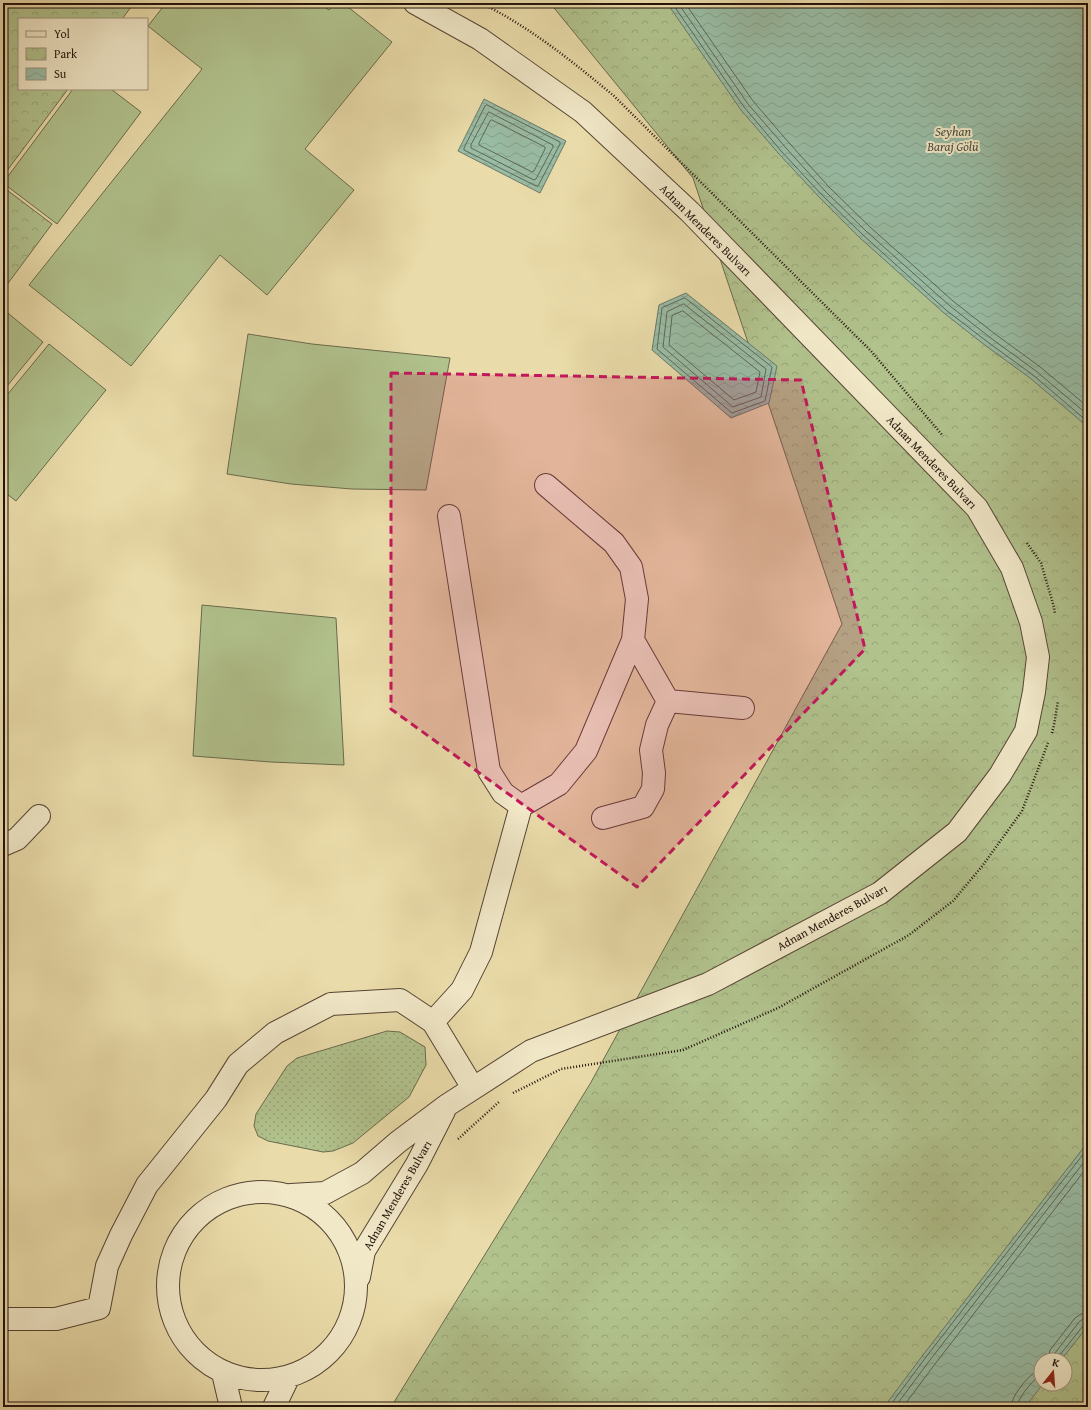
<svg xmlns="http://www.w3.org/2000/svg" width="1091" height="1410" font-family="'Gentium Book Plus',serif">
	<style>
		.grass { fill: url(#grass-dots); stroke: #6a6a4c }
		.park { fill: url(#park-crowns); stroke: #6a6a4c; fill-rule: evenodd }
		.garden { fill: #b1c28d; stroke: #6a6a4c }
		.water { fill: url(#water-waves); stroke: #6a7867 }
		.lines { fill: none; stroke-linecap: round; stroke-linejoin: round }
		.shore { stroke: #5e6758; stroke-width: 1 }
		.minor-casing { stroke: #543; stroke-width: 24 }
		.path { stroke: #23120b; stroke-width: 2.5; stroke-dasharray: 1 2; stroke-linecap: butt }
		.minor { stroke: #f1e8c8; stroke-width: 22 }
		.marked { fill: #c2185b; fill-opacity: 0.2; stroke: #c2185b; stroke-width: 3; stroke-dasharray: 8 5; stroke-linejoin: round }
		.labels { text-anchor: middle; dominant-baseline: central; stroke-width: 4; stroke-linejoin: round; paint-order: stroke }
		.street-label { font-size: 12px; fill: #23120b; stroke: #f1e8c8 }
		.water-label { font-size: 13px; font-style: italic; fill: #4c4e41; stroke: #f1e8c8 }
	</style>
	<defs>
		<pattern id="grass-dots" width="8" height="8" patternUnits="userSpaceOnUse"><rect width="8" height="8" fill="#b1c28d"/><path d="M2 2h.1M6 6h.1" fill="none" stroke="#98a678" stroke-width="1.8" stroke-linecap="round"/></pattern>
		<pattern id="park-crowns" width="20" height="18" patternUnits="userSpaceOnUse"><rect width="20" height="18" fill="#b1c28d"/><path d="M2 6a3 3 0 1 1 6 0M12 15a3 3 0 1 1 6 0" fill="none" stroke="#98a678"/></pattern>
		<pattern id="water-waves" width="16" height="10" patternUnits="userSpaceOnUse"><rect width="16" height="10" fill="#99bca4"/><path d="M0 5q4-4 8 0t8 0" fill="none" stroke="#84a18c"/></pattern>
	</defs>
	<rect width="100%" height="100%" fill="#eadcaa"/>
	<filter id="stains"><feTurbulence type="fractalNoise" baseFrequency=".005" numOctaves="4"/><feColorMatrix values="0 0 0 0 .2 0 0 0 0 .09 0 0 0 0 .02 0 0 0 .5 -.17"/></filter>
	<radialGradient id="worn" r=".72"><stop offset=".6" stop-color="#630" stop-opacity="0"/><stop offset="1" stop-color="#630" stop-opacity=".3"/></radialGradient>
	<path class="grass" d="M387,1031L400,1032L425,1047L426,1065L409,1097L353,1143L333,1151L323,1152L268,1141L258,1136L254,1126L256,1114L287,1066L297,1058Z"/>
	<path class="park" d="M3,3H134L122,19H19V89H68L3,176Z
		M550,3H1088V1407H391L590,1084L842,624L693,178ZM1041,1360H1065V1384H1041Z
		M3,187L52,224L3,290Z"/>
	<path class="garden" d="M166,3H319L329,10L335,3H343L392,42L305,149L354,190L267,295L220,255L131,366L29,285L202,69L148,26Z
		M73,89H111L141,112L57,224L3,183Z
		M3,309L43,342L3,391Z
		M248,334L312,344L450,358L426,490L352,489L291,484L227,474Z
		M49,344L106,390L16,501L3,491V400Z
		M202,605L336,618L344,765L271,762L193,756Z"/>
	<path class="water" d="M667,3H1088V427L1030,378L986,346L944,313L860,238L819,197L779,154L741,110Z
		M484,99L566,141L540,193L458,151Z
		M686,293L777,366L769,403L731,418L652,350L659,305Z
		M1088,1142V1326L1061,1360H1041V1384H1043L1025,1407H884L923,1355Z"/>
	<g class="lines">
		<path class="shore" d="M672,3L744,107L782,152L821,194L863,235L946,310L989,343L1033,375L1088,422
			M678,3L748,104L786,148L825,191L866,231L950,306L992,339L1036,371L1088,415
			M685,3L753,101L790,144L829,187L870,227L953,301L995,334L1039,366L1088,407
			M487,105L560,142V144L538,186H536L464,150V148L485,106Z
			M489,112L553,145V147L536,179L534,180L471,148V145Z
			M492,120L545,147V149L534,171L532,172L479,145V143L490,121Z
			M685,298L772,367L765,401L732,413L657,349L662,308Z
			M684,304L766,369L761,397L733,407L663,347L667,312Z
			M683,311L760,372L756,392L734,400L669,345L672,316Z
			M1047,1360L1050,1350L1075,1318L1081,1314L1088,1313
			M1053,1360L1055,1353L1079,1322L1083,1319H1088
			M1059,1360V1356L1083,1326L1088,1324
			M889,1407L926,1357L1088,1148
			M895,1407L930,1360L1088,1157
			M903,1407L935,1364L1088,1166
			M1011,1407C1011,1396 1030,1372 1041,1369
			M1017,1407C1017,1399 1034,1378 1041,1375"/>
		<defs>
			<path id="minor" d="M668,701L743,708
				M521,806L559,784L586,751L633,640L637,599L631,567L614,543L546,485
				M603,818L643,807L653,789L654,773L651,750L657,725L668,701L633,640
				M3,845L17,839L39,816
				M433,1022L462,990L481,952L521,806L503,793L489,771L449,516
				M168 1286a94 94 0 1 1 188 0a94 94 0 1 1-188 0Z
				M291,1195L325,1193L362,1173L398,1142L446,1106L531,1051L708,984L880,893L957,832L1000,775L1026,731L1034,692L1038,657L1031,622L1012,568L977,508L690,212L583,112L480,39L415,3
				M359,1277L364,1251L417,1164L444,1111
				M3,1319H56L99,1308L107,1266L121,1235L147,1185L216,1099L238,1064L275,1033L331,1004L400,1000L433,1022L473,1088
				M223,1373L231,1407
				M274,1407L288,1378"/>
		</defs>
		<use href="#minor" class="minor-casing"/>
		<path class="path" d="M481,3C530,27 573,62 614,96L871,351L943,436
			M1027,543L1041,563L1054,607L1055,614
			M1052,733L1054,725L1058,701
			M513,1093L561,1069L683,1050L778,1008L909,935L953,901L983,865L1022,811L1048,743
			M458,1139L500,1101"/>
		<use href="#minor" class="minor"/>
	</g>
	<path class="marked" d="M391,373L801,380L865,649L637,887L391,709Z"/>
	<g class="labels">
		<g class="street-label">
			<text transform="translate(706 230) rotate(45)">Adnan Menderes Bulvarı</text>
			<text transform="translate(932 462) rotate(46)">Adnan Menderes Bulvarı</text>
			<text transform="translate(832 917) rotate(-29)">Adnan Menderes Bulvarı</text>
			<text transform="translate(397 1195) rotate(-60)">Adnan Menderes Bulvarı</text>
		</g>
		<g class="water-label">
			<text x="953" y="131">Seyhan<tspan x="953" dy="15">Baraj Gölü</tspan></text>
		</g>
	</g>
	<rect width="1091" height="1410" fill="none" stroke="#eadcaa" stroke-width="16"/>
	<rect x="4" y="4" width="1083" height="1402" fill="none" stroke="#23120b" stroke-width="2"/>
	<rect x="8" y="8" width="1075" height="1394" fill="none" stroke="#23120b"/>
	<rect x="18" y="18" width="130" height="72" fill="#f1e8c8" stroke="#9f927c"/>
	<rect x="26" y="31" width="20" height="6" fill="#f1e8c8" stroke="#9f927c"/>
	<text x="54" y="38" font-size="12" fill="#23120b">Yol</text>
	<rect x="26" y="48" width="20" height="12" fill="url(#park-crowns)" stroke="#9f927c"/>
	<text x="54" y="58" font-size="12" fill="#23120b">Park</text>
	<rect x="26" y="68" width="20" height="12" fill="url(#water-waves)" stroke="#9f927c"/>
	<text x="54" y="78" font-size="12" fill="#23120b">Su</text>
	<g transform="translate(1053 1372) rotate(17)"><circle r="19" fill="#f1e8c8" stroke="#9f927c"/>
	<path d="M0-3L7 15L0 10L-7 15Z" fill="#8f2418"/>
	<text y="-6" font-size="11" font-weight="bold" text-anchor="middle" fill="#23120b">K</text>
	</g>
	<rect width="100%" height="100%" filter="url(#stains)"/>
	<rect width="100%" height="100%" fill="url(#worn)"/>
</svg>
